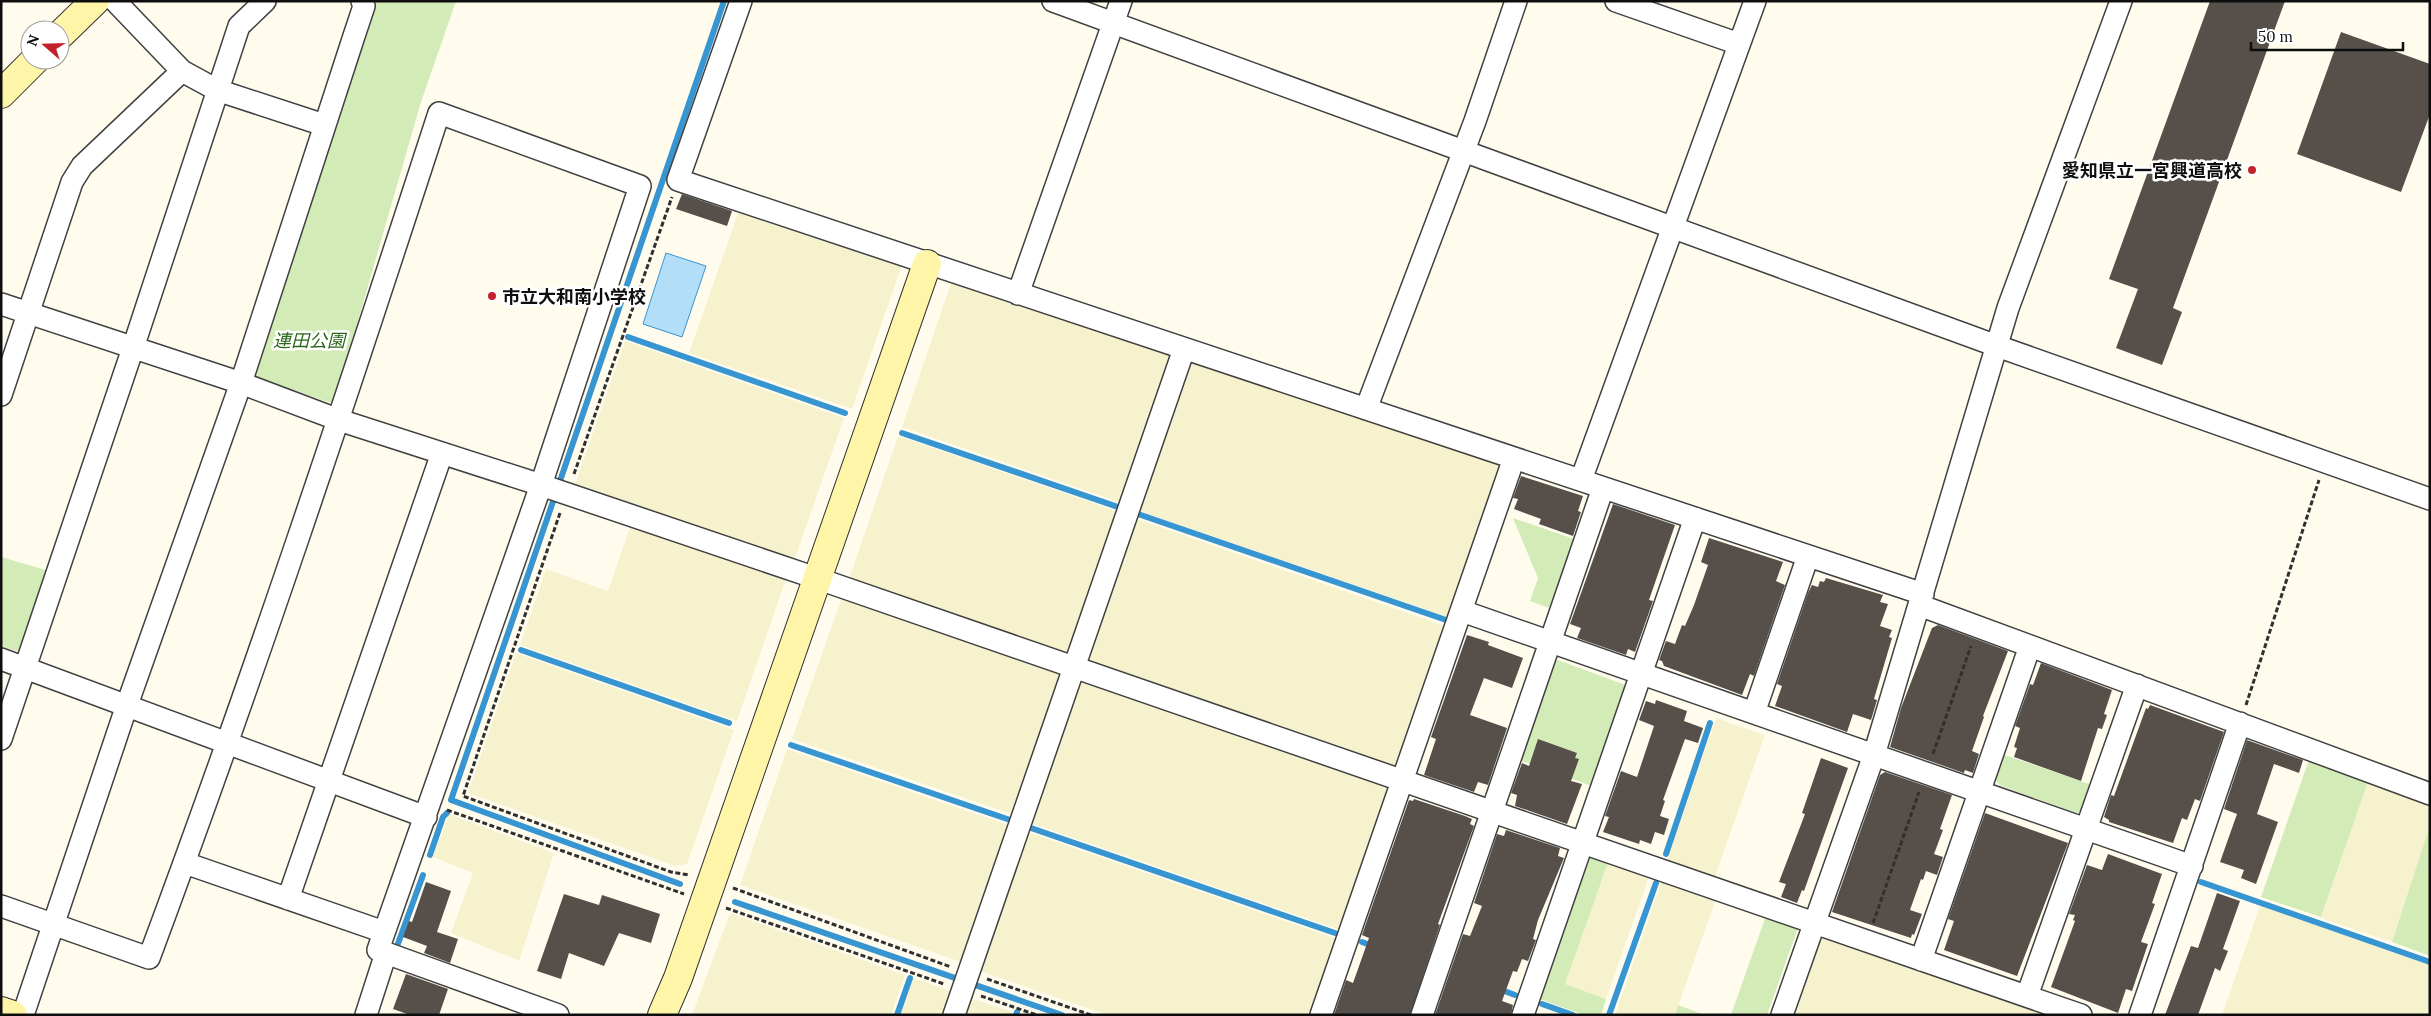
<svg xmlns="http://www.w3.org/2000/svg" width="2431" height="1016" font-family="Lora,'Noto Sans JP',serif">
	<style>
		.farmland { fill: #f6f2ce }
		.green { fill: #d2ebb7 }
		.water { fill: #b2def8; stroke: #3795d1 }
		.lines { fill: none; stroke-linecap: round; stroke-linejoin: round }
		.stream { stroke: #3795d1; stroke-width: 6 }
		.building { fill: #574f4a }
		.street-casing { stroke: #414141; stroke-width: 24 }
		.secondary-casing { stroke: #303030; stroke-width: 30 }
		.path { stroke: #303030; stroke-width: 3; stroke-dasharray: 5 2.5; stroke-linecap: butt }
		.street { stroke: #fff; stroke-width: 21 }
		.secondary { stroke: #fff5a9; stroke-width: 28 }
		.poi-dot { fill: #c2222b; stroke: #fff; stroke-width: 2 }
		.labels { text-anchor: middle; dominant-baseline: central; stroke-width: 5; stroke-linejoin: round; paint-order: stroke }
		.poi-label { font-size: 18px; font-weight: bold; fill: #0e0e0e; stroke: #fff; text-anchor: end }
		.park-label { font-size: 18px; font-style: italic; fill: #2c671c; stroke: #fff }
	</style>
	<rect width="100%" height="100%" fill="#fffcee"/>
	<path class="farmland" d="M740,208L903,262L852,409L689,353Z
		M952,280L1174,353L1122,503L902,427Z
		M625,341L844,418L793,564L574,487Z
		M1190,358L1505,462L1451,618L1137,510Z
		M898,436L1119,512L1068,658L848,582Z
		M1134,518L1448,627L1398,771L1084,662Z
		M632,521L787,576L737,721L520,645L546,569L608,591Z
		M842,597L1063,673L1014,815L792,739Z
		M516,653L734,730L687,864L675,866L468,793Z
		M1078,677L1393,786L1343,931L1028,822Z
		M1716,718L1765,735L1713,882L1666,865Z
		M787,749L1011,826L964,963L740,885Z
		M2369,779L2430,803V825L2392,942L2321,918Z
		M449,814L554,853L519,961L451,933L473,873L433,857Z
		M1025,831L1340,940L1314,1015H1107L977,970Z
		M1609,860L1650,874L1606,999L1565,984Z
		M1663,877L1717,896L1675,1015H1615Z
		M2260,906L2430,965V1015H2222Z
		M730,913L905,975L891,1015H692Z
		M1823,933L2059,1015H1795Z
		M913,978L955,993L948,1015H900Z
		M968,997L1012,1012L1011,1015H962Z"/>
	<path class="green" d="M374,1H456L421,102L334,404L252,376Z
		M1513,518L1574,539L1549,608L1530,601L1538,578Z
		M1,557L46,570L20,652L1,646Z
		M1555,659L1628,686L1592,786L1519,760Z
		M2002,754L2092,785L2083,810L2076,813L1999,785L1994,777Z
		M2310,757L2369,779L2321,917L2261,897Z
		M2430,825V956L2392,942Z
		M1588,852L1609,860L1565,984L1606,999L1601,1015H1584L1537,998Z
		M1767,913L1799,925L1767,1015H1731Z
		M1678,1005L1705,1015H1675Z"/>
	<path class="water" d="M666,253L706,266L682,337L643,324Z"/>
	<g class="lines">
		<path class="stream" d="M628,337L845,413
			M902,433L1121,508
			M1138,514L1449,621
			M521,650L729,723
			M791,745L1013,821
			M1028,827L1335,933
			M1666,854L1710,723
			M430,855L443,817L447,813
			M2201,882L2430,962
			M680,884L451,800L724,1
			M735,902L1062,1015
			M1362,942L1373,946
			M396,949L423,875
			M1499,989L1515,995
			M1542,1004L1573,1015
			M897,1015L910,978
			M1016,1015L1017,1012
			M1609,1015L1656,883"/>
	</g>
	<path class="building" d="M2210,1H2285L2173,308L2182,312L2162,365L2116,348L2138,289L2109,279Z
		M2341,32L2430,64V114L2401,192L2297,154Z
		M682,194L732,211L727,226L676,209Z
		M1521,476L1583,496L1578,511L1581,512L1573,536L1539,524L1541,519L1514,509L1518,499L1513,498Z
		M1613,504L1675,525L1649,600L1653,601L1635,652L1628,649L1626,655L1577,638L1581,628L1570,624Z
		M1709,538L1783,562L1776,581L1785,585L1754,676L1750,674L1742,695L1664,666L1662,661L1659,660L1666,641L1675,644L1682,625L1685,626L1694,605L1708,565L1701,562Z
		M1826,578L1883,595L1880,602L1888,604L1880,626L1892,630L1889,637L1892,638L1874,699L1877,700L1871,720L1853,714L1847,732L1775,706L1782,686L1777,684L1808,593L1812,585L1818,587L1820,581L1824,582Z
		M1938,625L2008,651L1983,716L1984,717L1972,751L1979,754L1973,773L1965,770L1964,773L1890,747L1901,708L1932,628Z
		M1467,635L1489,642L1488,645L1523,658L1512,688L1484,678L1470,715L1507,728L1488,785L1478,782L1474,792L1424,775L1436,739L1431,737Z
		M2041,663L2112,690L2104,714L2107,715L2102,729L2098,728L2081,781L2014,757L2017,748L2014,747L2020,728L2015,726L2030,684L2033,685Z
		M1656,700L1687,711L1684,721L1703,728L1698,743L1685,739L1663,800L1665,801L1660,816L1669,819L1664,835L1655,832L1651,844L1640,840L1639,844L1603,832L1609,817L1605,816L1621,771L1637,777L1654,726L1639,720L1646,701L1655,704Z
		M2150,705L2224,732L2200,801L2195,799L2187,820L2182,818L2173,843L2109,822V820L2104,817L2111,795L2114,796L2146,708L2148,709Z
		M1538,739L1577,753L1575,758L1579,759L1571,781L1582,784L1567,824L1515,806L1517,795L1511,793L1522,763L1529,766Z
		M2247,740L2303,760L2299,773L2274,764L2257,814L2278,822L2256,884L2241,878L2244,870L2220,862L2237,814L2224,809Z
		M1821,758L1848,768L1804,891L1802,890L1797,903L1781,897L1786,884L1779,882L1805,814L1802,813Z
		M1885,772L1952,795L1940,829L1943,830L1934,854L1943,857L1937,875L1926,871L1923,880L1921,879L1910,910L1922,914L1914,935L1912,934L1911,938L1832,912L1880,775Z
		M1414,799L1465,816L1472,819L1470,824L1474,826L1438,924L1440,925L1410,1015H1334L1346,980L1353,983L1369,938L1362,935L1409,800L1413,801Z
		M1985,813L2068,843L2017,976L1944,950L1954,921L1948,919Z
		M1506,830L1560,848L1558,856L1564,858L1538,920L1533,939L1536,940L1528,961L1522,959L1517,972L1513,971L1502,1001L1513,1005L1511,1015H1435L1463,934L1470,936L1482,906L1474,903L1497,834L1504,836Z
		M2108,854L2162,874L2152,903L2155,904L2141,942L2148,944L2132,991L2126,989L2118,1013L2051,987L2075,921L2073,920L2075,915L2069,914L2087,865L2102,870Z
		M426,882L451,891L437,932L458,939L450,963L424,953L427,946L403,937L409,921L412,922Z
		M2217,893L2240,901L2223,949L2228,951L2220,971L2215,968L2198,1015H2165L2191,946L2198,948Z
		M564,894L599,905L602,895L660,914L651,943L619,933L604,966L569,953L561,979L537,971Z
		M406,974L448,989L439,1015H410L393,1009Z"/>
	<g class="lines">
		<defs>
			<path id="street" d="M115,1L182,71L217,90L324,125
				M741,1L678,180L1923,594
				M1053,1L1997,346L2430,499
				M1616,1L1739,44
				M1018,294L1121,1
				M1,304L241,383L339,420L541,485L816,578L2081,1015
				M1,395L72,182L82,166L182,71
				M1366,409L1475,121L1516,1
				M1581,480L1755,1
				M1919,605L2430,794
				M1462,611L2192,866
				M1,659L426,817
				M1754,713L1808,556
				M1,739L133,348L239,26L265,1
				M185,863L384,932
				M288,899L442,453
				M1,906L149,958C253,679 347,396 439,113L640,186L541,485L378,950L386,953L366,1015
				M386,953L558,1015
				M1921,960L2030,646
				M2027,996L2137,685
				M23,1015L127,705L241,383L354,36L364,6L362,1
				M954,1015L1184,349
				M1321,1015L1514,458
				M1422,1015L1603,488
				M1523,1015L1695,518
				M1782,1015L1874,755L2008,308L2121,1
				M2140,1015L2240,723"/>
			<path id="secondary" d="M60,35L95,1
				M1,94L35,60
				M1,1011L13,1015
				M662,1015L678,978L927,264"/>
		</defs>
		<use href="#street" class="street-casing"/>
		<use href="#secondary" class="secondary-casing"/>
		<path class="path" d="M574,474L672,197
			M560,513L463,796L671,872L689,875
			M2246,705L2319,480
			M1933,754L1971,646
			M447,810L684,894
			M733,888L951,967
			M726,908L944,984
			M1873,923L1919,792
			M987,979L1091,1015
			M981,996L1037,1015"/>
		<use href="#street" class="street"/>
		<use href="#secondary" class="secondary"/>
	</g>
	<g class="poi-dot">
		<circle cx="2252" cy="170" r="5"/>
		<circle cx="492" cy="296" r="5"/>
	</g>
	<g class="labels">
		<g class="poi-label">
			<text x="2242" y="170">愛知県立一宮興道高校</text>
			<text x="502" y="296" text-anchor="start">市立大和南小学校</text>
		</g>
		<g class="park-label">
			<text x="309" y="340">連田公園</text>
		</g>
	</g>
	<rect width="2431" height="1016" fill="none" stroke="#0e0e0e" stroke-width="5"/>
	<g transform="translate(45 45) rotate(290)"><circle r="24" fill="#ffffff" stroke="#9f9f9f"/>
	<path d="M0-4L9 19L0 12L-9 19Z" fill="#c2222b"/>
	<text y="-8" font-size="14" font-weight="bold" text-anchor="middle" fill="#0e0e0e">N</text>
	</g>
	<path d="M2251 42v8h152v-8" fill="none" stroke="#0e0e0e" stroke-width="2.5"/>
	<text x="2258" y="42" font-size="15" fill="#0e0e0e" stroke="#ffffff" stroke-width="4" paint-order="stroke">50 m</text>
</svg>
